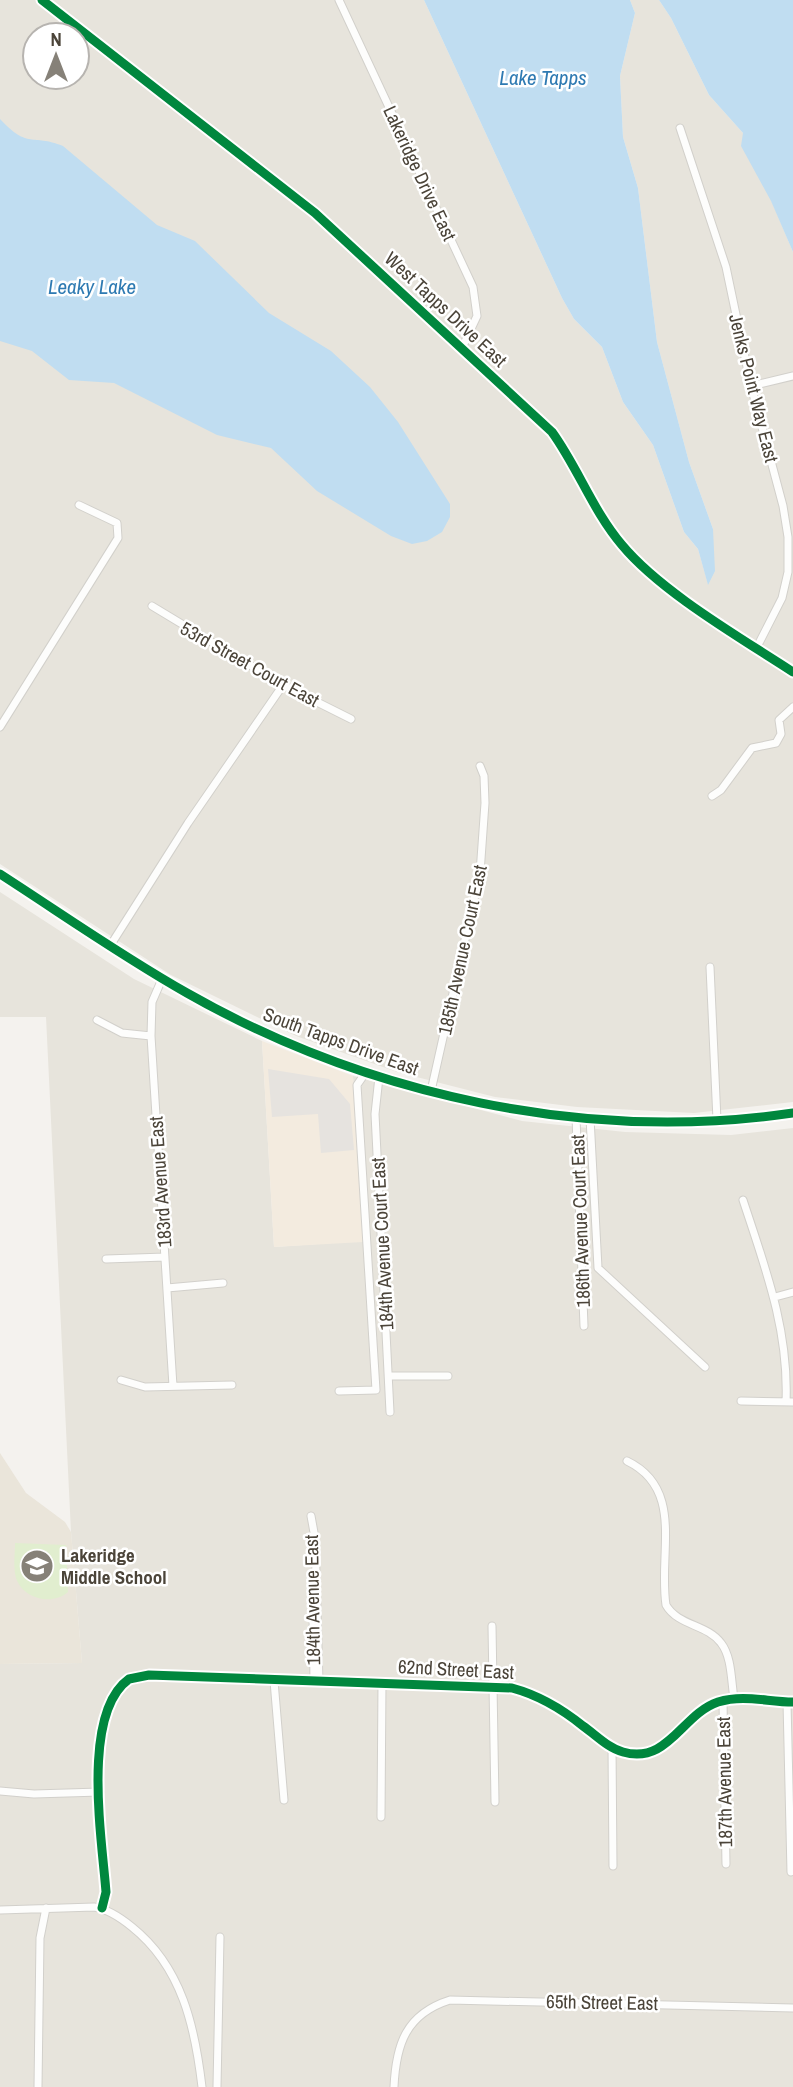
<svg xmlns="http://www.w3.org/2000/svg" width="793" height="2087" font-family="'Archivo Narrow',sans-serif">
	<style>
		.residential { fill: #e7e4dc; fill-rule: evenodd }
		.commercial { fill: #f3ebdf }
		.education { fill: #eae5da }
		.green { fill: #e1eecf }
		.parking { fill: #e6e3df }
		.water { fill: #c0ddf1 }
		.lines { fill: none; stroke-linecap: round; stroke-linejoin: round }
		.street-casing { stroke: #d2d0cb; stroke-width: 9 }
		.secondary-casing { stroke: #d3cfc5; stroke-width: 11 }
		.street { stroke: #fdfdfc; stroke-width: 7 }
		.secondary { stroke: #f7f6f1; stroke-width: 10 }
		.cycleway-casing { stroke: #fff; stroke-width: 13 }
		.cycleway { stroke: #00873e; stroke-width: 9 }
		.labels { text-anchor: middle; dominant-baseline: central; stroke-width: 5; stroke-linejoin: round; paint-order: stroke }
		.street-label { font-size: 19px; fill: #4b4439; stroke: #fff }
		.poi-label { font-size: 19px; font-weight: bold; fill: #4b4439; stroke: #fff; text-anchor: start }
		.water-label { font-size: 21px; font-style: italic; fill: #2e7ab2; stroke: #fff }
	</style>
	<rect width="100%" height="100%" fill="#f4f2ee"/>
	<path class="residential" d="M0,0H424L562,298L574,319L602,347L623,402L653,445L684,532L698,549L708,584L713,529L689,462L657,342L638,188L623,137L620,76L635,13L630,0H659L671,18L709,95L743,133L793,252V1102L694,1113L577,1107L495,1097L397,1072L296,1036L171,975L0,864ZM35,35H77V77H35Z
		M0,892L134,979L262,1041L274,1247L362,1241L353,1076L522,1121L625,1132L731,1135L793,1128V2087H0V1664L82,1663L71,1532L46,1017H0Z"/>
	<path class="commercial" d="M262,1041L353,1076L363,1242L274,1247Z"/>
	<path class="education" d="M0,1453L26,1493L65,1522L71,1532L82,1663L0,1664Z"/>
	<path class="green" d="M15,1543L66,1545L68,1592C52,1606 23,1599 16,1578C13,1567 15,1554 15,1543Z"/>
	<path class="parking" d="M268,1069L329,1079L350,1104L354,1150L321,1153L318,1114L272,1117Z"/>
	<path class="water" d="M424,0H630L635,13L620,76L623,137L638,188L657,342L689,462L713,529L715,571L708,585L698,549L684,532L653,445L623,402L602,347L574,319L562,298Z
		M659,0H793V252L771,201L741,146L743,133L709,95L671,18Z
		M0,119C29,150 31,133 63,146L157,225L195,241L269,313L331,351L370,387L398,422L450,504V517L442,532L427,541L412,544L391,536L317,491L271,448L217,435L114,383L69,380L32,351L0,341Z"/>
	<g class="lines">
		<defs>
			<path id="street" d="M42,0L315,213L552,432C578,468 593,511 622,545C661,592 741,638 793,672
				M339,0L473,287L477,316L462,348
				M680,128L726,267L751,386L783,506L788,537V572L782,598L757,647
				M751,386L793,376
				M152,606L283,685L351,719
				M0,727L118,538L117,523L79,505
				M712,796L721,790L752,748L776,743L781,734L779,720L793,707
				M110,946L188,823L283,685
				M710,967L717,1120
				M162,979L152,1002L151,1036L173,1386
				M97,1020L122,1033L151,1036
				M379,1077L375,1114L390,1412
				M431,1091L480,873L485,803L484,776L480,766
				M576,1117L584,1326
				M590,1118L598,1268L705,1367
				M743,1200C765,1267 789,1330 786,1402
				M106,1259L165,1257
				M167,1288L223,1283
				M775,1297L793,1292
				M389,1376H448
				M121,1380L145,1387L232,1385
				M339,1391L376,1390L357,1085L366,1072
				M741,1401L793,1402
				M627,1461C685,1489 658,1553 666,1605C678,1626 707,1624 721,1643C732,1657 731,1681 734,1698
				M311,1516L315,1538L319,1682
				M313,1618L314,1681
				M492,1626L495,1802
				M274,1681L284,1800
				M723,1701L726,1864
				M787,1702L791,1872
				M612,1747L613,1866
				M0,1791L34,1794L100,1792
				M381,1817L382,1683
				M102,1908L106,1892C102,1839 81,1713 129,1679L149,1675L512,1688C538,1695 562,1709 583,1726C596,1735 608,1748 623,1752C668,1765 682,1714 718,1702C744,1694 767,1702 793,1702
				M0,1910L94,1907C108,1909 121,1918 132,1927C182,1967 195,2027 202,2087
				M38,2087L40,1938L46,1908
				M217,2087L220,1937
				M394,2087C396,2044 406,2014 450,2000L793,2008"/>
			<path id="secondary" d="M0,874C62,914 123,957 187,993C368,1096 586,1143 793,1113"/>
		</defs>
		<use href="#street" class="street-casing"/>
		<use href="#secondary" class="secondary-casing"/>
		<use href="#street" class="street"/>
		<use href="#secondary" class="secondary"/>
		<defs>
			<path id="cycleway" d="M42,0L315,213L552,432C578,468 593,511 622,545C661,592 741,638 793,672
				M0,874C62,914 123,957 187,993C368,1096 586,1143 793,1113
				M102,1908L106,1892C102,1839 81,1713 129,1679L149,1675L512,1688C538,1695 562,1709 583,1726C596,1735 608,1748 623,1752C668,1765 682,1714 718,1702C744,1694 767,1702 793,1702"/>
		</defs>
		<use href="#cycleway" class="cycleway-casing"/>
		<use href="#cycleway" class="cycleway"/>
	</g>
	<defs>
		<symbol id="school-disc" viewBox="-11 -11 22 22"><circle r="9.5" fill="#868178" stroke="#fff"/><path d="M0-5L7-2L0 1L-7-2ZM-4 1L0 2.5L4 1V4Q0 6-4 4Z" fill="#fff"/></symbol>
	</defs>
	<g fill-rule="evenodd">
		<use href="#school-disc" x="18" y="1547" width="38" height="38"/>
	</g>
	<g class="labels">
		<g class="street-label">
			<text transform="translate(420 173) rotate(65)">Lakeridge Drive East</text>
			<text transform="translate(446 309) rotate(43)">West Tapps Drive East</text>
			<text transform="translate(754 388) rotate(76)">Jenks Point Way East</text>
			<text transform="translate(250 664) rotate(29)">53rd Street Court East</text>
			<text transform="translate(462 950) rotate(-78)">185th Avenue Court East</text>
			<text transform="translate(341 1041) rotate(20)">South Tapps Drive East</text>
			<text transform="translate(160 1182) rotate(-94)">183rd Avenue East</text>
			<text transform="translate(580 1221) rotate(-92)">186th Avenue Court East</text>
			<text transform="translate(382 1244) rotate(-93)">184th Avenue Court East</text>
			<text transform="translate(312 1600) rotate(-91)">184th Avenue East</text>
			<text transform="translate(456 1669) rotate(3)">62nd Street East</text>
			<text transform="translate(724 1782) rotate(-91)">187th Avenue East</text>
			<text transform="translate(602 2002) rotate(1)">65th Street East</text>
		</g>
		<g class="poi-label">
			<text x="61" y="1555">Lakeridge<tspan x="61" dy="22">Middle School</tspan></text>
		</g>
		<g class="water-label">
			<text x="543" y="77">Lake Tapps</text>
			<text x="92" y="286">Leaky Lake</text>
		</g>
	</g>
	<g transform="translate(56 56)"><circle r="33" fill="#ffffff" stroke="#b7b4b0" stroke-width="2"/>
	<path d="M0-5L12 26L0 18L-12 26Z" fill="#868178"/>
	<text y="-10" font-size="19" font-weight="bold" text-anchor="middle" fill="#4b4439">N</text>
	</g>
</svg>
